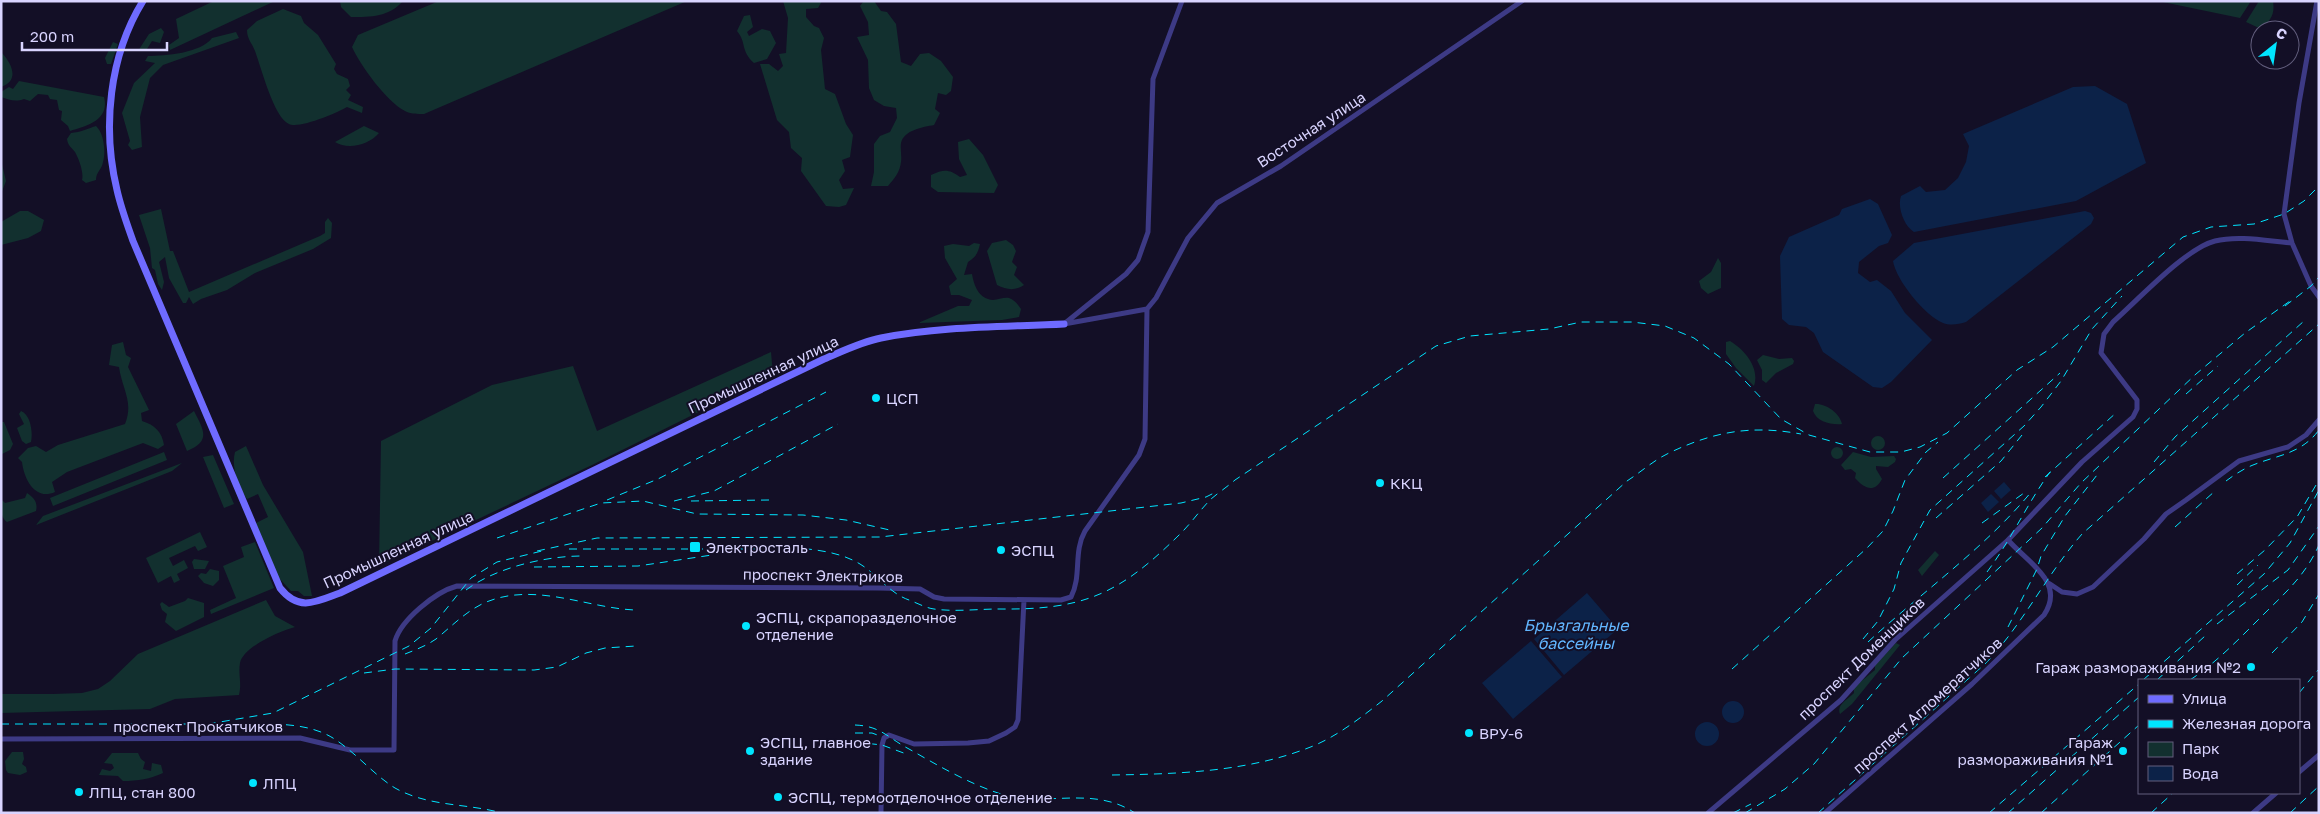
<svg xmlns="http://www.w3.org/2000/svg" width="2320" height="814" font-family="'Golos Text',sans-serif">
	<style>
		.green { fill: #12302f }
		.water { fill: #0c2248 }
		.lines { fill: none; stroke-linecap: round; stroke-linejoin: round }
		.street { stroke: #3d3a85; stroke-width: 5 }
		.secondary { stroke: #6f6bff; stroke-width: 7 }
		.rail { stroke: #00e5ff; stroke-width: 1; stroke-dasharray: 8 6; stroke-linecap: butt }
		.poi-dot { fill: #00e5ff; stroke: #130f26; stroke-width: 2 }
		.labels { text-anchor: middle; dominant-baseline: central; stroke-width: 4; stroke-linejoin: round; paint-order: stroke }
		.street-label { font-size: 15px; fill: #d9d4ff; stroke: #130f26 }
		.poi-label { font-size: 15px; fill: #d9d4ff; stroke: #130f26; text-anchor: start }
		.water-label { font-size: 16px; font-style: italic; fill: #62b6ff; stroke: #130f26 }
	</style>
	<rect width="100%" height="100%" fill="#130f26"/>
	<path class="green" d="M214,1H275L170,50L169,45L179,38L176,19Z
		M340,1H403C389,17 371,17 351,17L341,7Z
		M439,1H687L424,114C418,114 410,114 405,111C387,102 360,65 352,47L358,35Z
		M783,1H822L818,8L806,9V17L814,26L819,28L824,38L821,50L825,89L835,94L846,124L853,135L850,157L842,160L845,171L839,180L843,189L854,188L846,205L839,207L826,206L801,171L802,158L791,148L789,132L777,120L760,64H769L778,71L783,66L779,54L786,53L788,18Z
		M874,1L881,11L887,12L896,24L901,62L911,66L920,54L929,53L941,61L953,77L951,91L946,95L938,93L935,109L940,113L934,125C923,127 904,130 901,143C900,149 902,156 901,162C900,172 894,179 888,186H871L874,172V144L880,136L890,132L897,118L896,108L884,106L874,100L869,88L868,60L857,37L869,35L868,22L860,6L863,2Z
		M2158,1H2251L2240,18Z
		M2259,1H2273C2275,14 2271,22 2259,28L2246,22Z
		M283,9L301,16L304,23L318,35L336,64L334,69L337,74L348,79L350,86L346,90L351,95L348,100L363,107L362,113L347,107C337,113 299,129 289,124C274,118 261,67 255,51C252,43 247,39 247,30L257,21Z
		M750,15L753,27L747,32L749,36L762,29L770,31L776,43L767,59L754,63C740,50 747,43 737,31L744,16Z
		M161,28L164,32L160,43L152,41L147,49L138,51L149,34Z
		M236,32L239,38L163,65L150,78L140,117L142,147L132,150L128,145L130,141L122,113L134,83L155,63L145,61L148,56C165,56 201,53 212,38Z
		M113,42L118,44L111,64H107L105,58Z
		M2,53C13,65 19,81 1,87Z
		M19,81L104,97C110,120 87,126 70,131L68,126L61,120L62,111L59,110L57,100L50,99L48,95L38,94L30,101L24,99C16,102 9,100 1,97V92L9,87L13,89Z
		M96,126C104,133 106,152 103,162C102,169 96,172 96,180L86,183L82,180C84,173 79,159 75,152C71,147 68,146 67,139L71,133C81,132 87,129 96,126Z
		M364,126L379,133C369,145 348,150 335,142Z
		M969,139L983,155L998,185L994,193L938,192L931,187V175C944,169 949,169 960,177L967,175L959,159L958,142Z
		M1,160L6,181L1,194Z
		M161,209L170,251H173L189,292L320,236L325,233V222L328,218L332,223L331,238L313,249L255,273L227,290L201,299L193,304L189,297L186,303H183L169,278L165,257L159,262L164,282L162,290L158,284L155,270L152,268L150,248L139,215Z
		M20,211H28L44,220L41,231L28,238L1,245V222Z
		M1006,240L1013,245L1016,251L1012,262L1017,267L1014,275L1024,285C1015,291 1007,290 997,285L987,251L992,243Z
		M974,243L980,244C978,253 976,257 968,262L964,275L972,274C974,286 979,299 993,300C998,300 1004,297 1009,298C1015,300 1018,305 1021,309L1019,317L1002,320L918,323L958,306H969L972,300L959,295H951L949,286L957,279L945,258L944,246L953,244L969,246Z
		M1718,258L1721,263V288L1708,294L1701,288L1699,281L1711,272Z
		M1730,341C1745,350 1760,368 1754,386L1736,368L1726,354V342Z
		M123,342L126,355L131,358L128,367L149,410L141,413L142,421C155,425 162,432 164,445L158,449L143,443L67,472L52,482L55,492C35,501 24,479 22,462L18,458L28,448L36,446L46,452L58,445L125,424C134,402 122,389 119,367L109,365L112,345Z
		M771,352L773,375L592,465L379,566L381,441L492,385L573,366L597,431Z
		M1763,355L1779,359L1792,358L1794,361L1793,364L1776,373L1766,383L1762,380V370L1757,360Z
		M1815,404C1825,403 1840,413 1842,424C1831,425 1817,422 1813,411Z
		M21,411C31,415 33,433 31,442L26,444L22,441L17,428L24,424L19,414Z
		M194,411C203,429 212,441 187,451L176,424Z
		M1,422H4L13,444L10,450L2,454Z
		M1871 443a7 7 0 1 1 14 0a7 7 0 1 1-14 0Z
		M246,446L263,485L303,552L312,596H304L298,591H291L278,577L256,523L268,517L258,494L247,499C238,486 231,467 235,452Z
		M1831 453a6 6 0 1 1 12 0a6 6 0 1 1-12 0Z
		M164,452L167,460L53,506L50,498Z
		M1853,452L1871,457L1894,456L1896,459L1895,462L1888,467L1876,466V469L1882,479C1874,494 1864,488 1855,478L1856,473L1851,469L1845,470L1841,465Z
		M213,455L234,504L224,508L203,457Z
		M182,463L172,471L36,525L43,516Z
		M27,493C34,498 38,502 36,511L7,522C0,517 1,508 1,499L5,503L25,498Z
		M200,532L207,547L198,551L195,546L169,558L173,566L184,560L188,568L177,574L180,580L174,583L171,576L158,583L146,558Z
		M255,542L274,588L211,614L210,610L236,598L223,566L244,557L241,547Z
		M1935,551L1939,555L1922,576L1918,570Z
		M194,559L209,561L205,569H194L192,562Z
		M210,569L219,571V580L213,586L204,583L198,576L201,573L206,574Z
		M188,598L204,603V617L176,631L165,622L167,614L162,610L160,604L162,602L169,607L185,601Z
		M266,600L275,616L295,627C280,631 243,647 240,663C238,674 242,683 239,695L175,699L150,709L1,713V694H53L82,693L98,689L110,681L138,654Z
		M1896,643L1900,645L1852,704L1840,714C1836,705 1848,699 1854,693V687L1875,670V665Z
		M12,752H23L24,759L22,764L26,767L27,772L20,775L8,773L6,770L5,761Z
		M112,753H138L141,759L145,762L143,769L151,771L152,763L161,765L163,773C150,779 138,781 123,781L118,776L99,775L102,769L110,771L114,768L112,764L104,763Z"/>
	<path class="water" d="M2095,86L2127,104L2146,163L2076,201L1914,232C1904,226 1897,207 1901,196L1920,186L1926,192L1945,190L1958,178L1966,162L1969,146L1963,134L2073,87Z
		M1870,199L1878,204L1892,235L1888,243L1879,246L1859,262L1858,273L1870,282L1877,280L1891,291L1905,313L1932,340L1891,382L1882,388L1873,387L1823,352L1814,333L1806,327L1789,325L1782,319L1780,256L1789,237L1839,215L1842,209Z
		M2085,211L2091,213L2094,218L2091,224L1966,322C1959,324 1951,326 1943,323C1925,316 1896,280 1893,261L1914,243Z
		M2004,482L2011,490L2001,499L1994,491Z
		M1991,494L1999,502L1988,512L1981,503Z
		M1587,593L1618,629L1564,675L1534,639Z
		M1531,641L1562,677L1513,719L1482,683Z
		M1722 712a11 11 0 1 1 22 0a11 11 0 1 1-22 0Z
		M1695 734a12 12 0 1 1 24 0a12 12 0 1 1-24 0Z"/>
	<g class="lines">
		<path class="street" d="M2317,1L2299,103L2284,214L2292,243L2311,286L2319,297
			M1147,309L1156,298L1188,238L1217,203L1281,166L1522,1
			M1064,324L1126,274L1138,260L1148,232L1153,79L1182,1
			M1064,324L1147,309
			M2050,584L2062,592L2077,594L2093,587L2144,539L2166,514L2186,500L2239,461L2288,447L2306,435L2319,420
			M1,739L300,738L350,750H394L395,641C401,620 435,592 457,586L878,588L920,589L934,597L944,599L1061,600L1071,597C1082,576 1073,552 1085,531L1139,455L1145,439L1147,309
			M2299,772L2319,755
			M881,813L882,745L884,738L889,735L914,744L968,743L989,741L1006,733L1015,727L1018,720L1024,600
			M1708,813L1841,700L1895,640L2008,540L2082,462L2133,417L2137,409V400L2101,353L2104,334L2113,322C2138,300 2186,248 2215,241C2238,235 2268,241 2292,243
			M1825,813L1972,684L2044,615C2066,582 2028,563 2008,540
			M2253,813L2276,793"/>
		<path class="secondary" d="M143,1C109,56 102,128 117,190C121,208 127,224 133,241L280,588C299,612 316,602 340,593L824,359C843,351 861,342 881,338C941,326 1004,327 1064,324"/>
		<path class="rail" d="M2285,306L2311,286L2319,277
			M2186,394L2218,366
			M2154,462L2175,437L2304,321
			M2045,477L2117,412
			M1943,478L2060,373
			M2226,481C2234,475 2243,469 2253,465C2278,455 2301,454 2319,430
			M607,500L658,479L826,392
			M674,501L714,491L838,424
			M691,501L769,500
			M1936,518L2001,461L2022,435
			M1982,523L2024,493
			M2175,527L2215,491
			M497,538L601,503L643,501L697,514L803,515L846,520L894,531
			M776,546C804,549 835,549 860,564C878,575 889,593 909,600C917,603 926,608 934,609C955,612 978,609 999,609C1083,610 1118,595 1178,536C1190,525 1199,511 1211,499C1218,493 1227,487 1235,480L1436,346L1470,336L1549,329L1581,322H1632L1665,326L1694,338L1729,364L1781,419L1809,435L1870,452H1901L1920,447L1947,433L2017,370L2053,347L2183,237L2211,227L2254,224L2284,214L2304,201L2319,186
			M569,549H758
			M537,551L597,538L880,537L1181,503L1206,497L1214,493
			M534,567L638,566L712,555
			M1987,572C2011,540 2027,504 2050,472
			M2237,574L2265,550L2297,517L2319,480
			M2237,585L2258,565
			M466,590C495,568 545,556 582,556
			M2217,624L2288,570L2319,526
			M2008,627L2037,569L2041,556L2065,516L2097,475
			M1863,639L1878,621L1894,589L1901,563L1930,510L2024,426L2041,407L2061,381L2092,329L2122,296
			M1868,642C1922,592 1985,548 2032,491
			M2272,653L2302,622L2319,594
			M405,654C415,650 426,646 436,639C452,626 465,612 484,603C534,581 586,608 635,610
			M1732,669L1867,548L1883,531L1893,511L1905,480L1926,452L1938,442
			M364,673L395,669L534,670L557,667L586,653L605,648L636,646
			M2143,680L2264,574L2290,543L2319,490
			M2157,680L2205,636
			M2190,680C2217,662 2239,639 2262,616C2285,593 2305,576 2319,545
			M2299,693L2319,669
			M1,724H214
			M208,724L273,713L409,646L431,628L471,578L497,562L542,551
			M244,724C274,724 310,722 336,740C357,754 374,775 395,788C429,807 466,803 502,813
			M855,725C881,726 888,738 909,749C937,765 968,783 998,793C1044,809 1091,784 1135,813
			M855,733H872L880,736
			M855,742L882,745L909,755
			M1112,775C1177,774 1246,772 1308,748C1335,738 1359,719 1382,701L1627,481C1641,472 1654,460 1669,453C1715,431 1752,425 1801,434
			M1733,813L1751,804
			M1745,813L1785,789L1814,764L1902,658L2042,528L2081,483L2196,374L2245,333L2290,301
			M1818,813L1986,663C2023,624 2047,574 2082,534L2319,324
			M1989,813L2139,684
			M2008,813L2139,697
			M2041,813L2139,725
			M2151,813L2173,793
			M2290,813L2319,786"/>
	</g>
	<g class="poi-dot">
		<circle cx="876" cy="398" r="5"/>
		<circle cx="1380" cy="483" r="5"/>
		<rect x="689" y="541" width="12" height="12" rx="2.5"/>
		<circle cx="1001" cy="550" r="5"/>
		<circle cx="746" cy="626" r="5"/>
		<circle cx="2251" cy="667" r="5"/>
		<circle cx="1469" cy="733" r="5"/>
		<circle cx="750" cy="751" r="5"/>
		<circle cx="2123" cy="751" r="5"/>
		<circle cx="253" cy="783" r="5"/>
		<circle cx="79" cy="792" r="5"/>
		<circle cx="778" cy="797" r="5"/>
	</g>
	<g class="labels">
		<g class="street-label">
			<text transform="translate(1311 129) rotate(-33)">Восточная улица</text>
			<text transform="translate(763 374) rotate(-25)">Промышленная улица</text>
			<text transform="translate(398 549) rotate(-25)">Промышленная улица</text>
			<text transform="translate(823 575) rotate(1)">проспект Электриков</text>
			<text transform="translate(1861 658) rotate(-44)">проспект Доменщиков</text>
			<text transform="translate(1927 705) rotate(-42)">проспект Агломератчиков</text>
			<text x="198" y="726">проспект Прокатчиков</text>
		</g>
		<g class="poi-label">
			<text x="886" y="398">ЦСП</text>
			<text x="1390" y="483">ККЦ</text>
			<text x="706" y="547">Электросталь</text>
			<text x="1011" y="550">ЭСПЦ</text>
			<text x="756" y="617">ЭСПЦ, скрапоразделочное<tspan x="756" dy="17">отделение</tspan></text>
			<text x="2241" y="667" text-anchor="end">Гараж размораживания №2</text>
			<text x="1479" y="733">ВРУ-6</text>
			<text x="760" y="742">ЭСПЦ, главное<tspan x="760" dy="17">здание</tspan></text>
			<text x="2113" y="742" text-anchor="end">Гараж<tspan x="2113" dy="17">размораживания №1</tspan></text>
			<text x="263" y="783">ЛПЦ</text>
			<text x="89" y="792">ЛПЦ, стан 800</text>
			<text x="788" y="797">ЭСПЦ, термоотделочное отделение</text>
		</g>
		<g class="water-label">
			<text x="1576" y="625">Брызгальные<tspan x="1576" dy="18">бассейны</tspan></text>
		</g>
	</g>
	<rect width="2320" height="814" fill="none" stroke="#d9d4ff" stroke-width="5"/>
	<rect x="2138" y="679" width="162" height="115" fill="#130f26" stroke="#625e7d"/>
	<rect x="2148" y="695" width="25" height="8" fill="#6f6bff" stroke="#625e7d"/>
	<text x="2182" y="704" font-size="15" fill="#d9d4ff">Улица</text>
	<rect x="2148" y="720" width="25" height="8" fill="#00e5ff" stroke="#625e7d"/>
	<text x="2182" y="729" font-size="15" fill="#d9d4ff">Железная дорога</text>
	<rect x="2148" y="742" width="25" height="15" fill="#12302f" stroke="#625e7d"/>
	<text x="2182" y="754" font-size="15" fill="#d9d4ff">Парк</text>
	<rect x="2148" y="766" width="25" height="15" fill="#0c2248" stroke="#625e7d"/>
	<text x="2182" y="779" font-size="15" fill="#d9d4ff">Вода</text>
	<g transform="translate(2275 45) rotate(30)"><circle r="24" fill="#130f26" stroke="#625e7d"/>
	<path d="M0-4L9 19L0 12L-9 19Z" fill="#00e5ff"/>
	<text y="-8" font-size="14" font-weight="bold" text-anchor="middle" fill="#d9d4ff">С</text>
	</g>
	<path d="M22 42v8h145v-8" fill="none" stroke="#d9d4ff" stroke-width="2.5"/>
	<text x="30" y="42" font-size="15" fill="#d9d4ff" stroke="#130f26" stroke-width="4" paint-order="stroke">200 m</text>
</svg>
